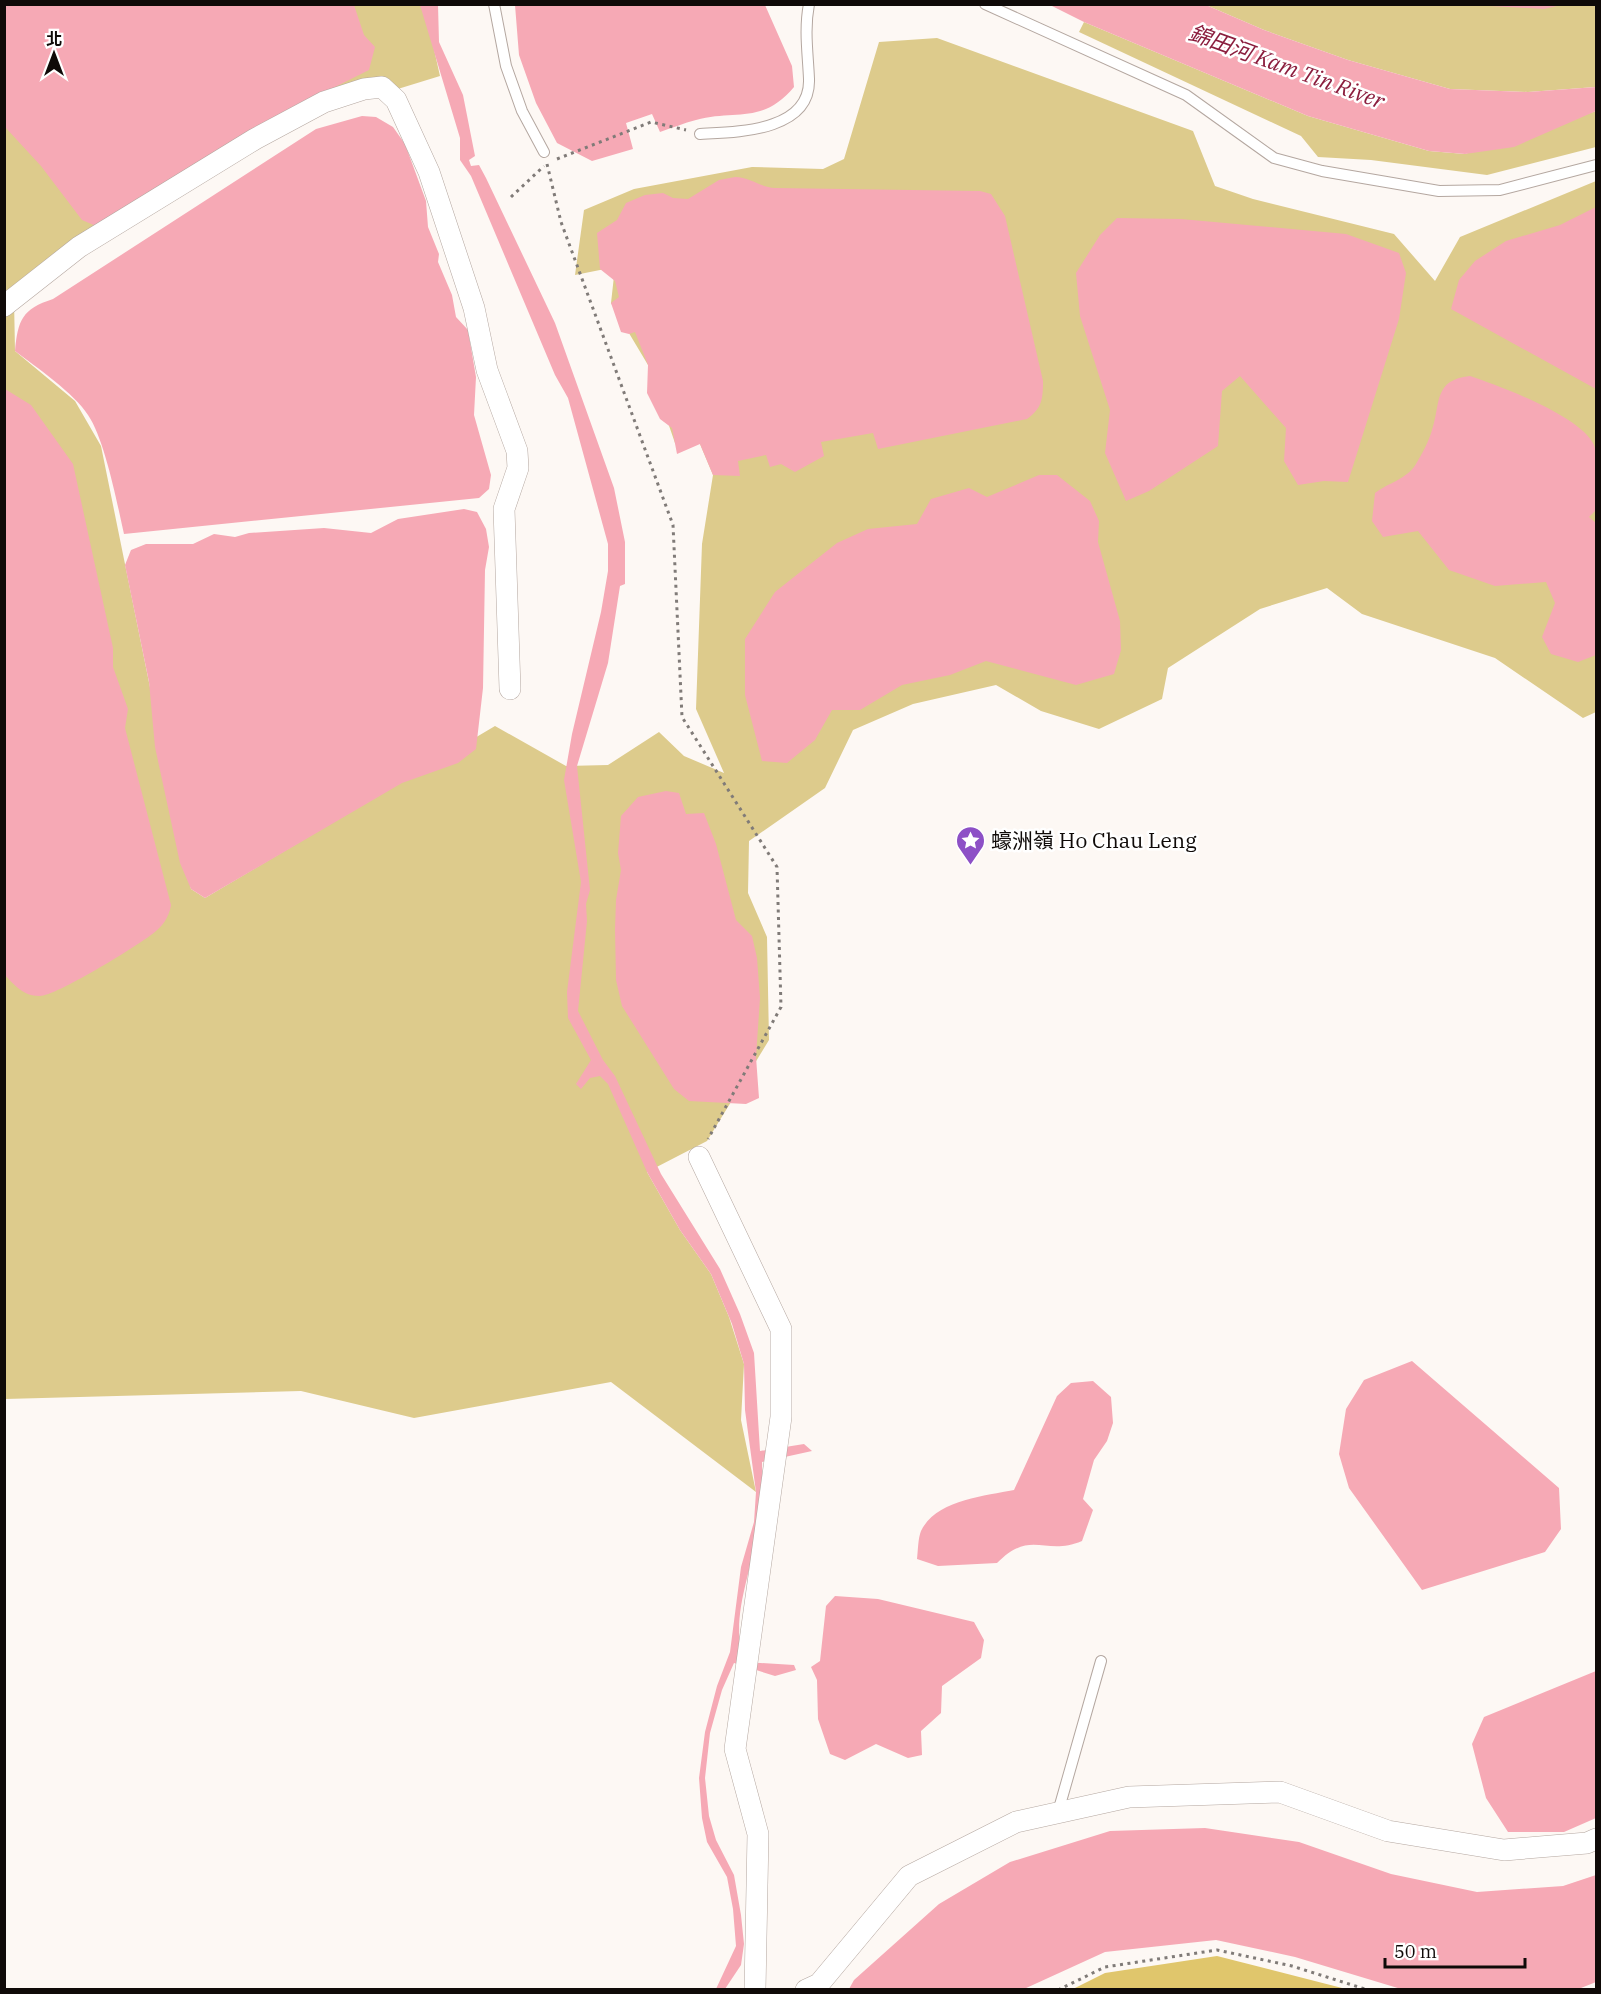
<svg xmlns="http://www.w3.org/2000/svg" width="1601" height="1994" font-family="'IBM Plex Serif','Noto Sans TC',serif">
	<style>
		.green { fill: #ddcb8c }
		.forest { fill: #e0c66c }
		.water { fill: #f6a9b5 }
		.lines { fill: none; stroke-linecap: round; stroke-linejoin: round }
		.service-casing { stroke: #b4a7a0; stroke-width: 12 }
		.minor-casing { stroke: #b4a7a0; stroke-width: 22 }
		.path { stroke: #807b78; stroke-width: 3; stroke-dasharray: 3 4.5; stroke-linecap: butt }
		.service { stroke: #fff; stroke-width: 10 }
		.minor { stroke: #fff; stroke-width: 21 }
		.labels { text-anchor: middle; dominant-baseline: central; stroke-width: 5; stroke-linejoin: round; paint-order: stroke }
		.poi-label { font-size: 21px; fill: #0f0a08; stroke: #fff; text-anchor: start }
		.water-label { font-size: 22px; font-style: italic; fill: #8b1e3e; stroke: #fff }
	</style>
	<rect width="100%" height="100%" fill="#fdf8f4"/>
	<path class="green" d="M4,5H424L440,76L388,92L314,107L14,299L15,351L75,401L101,446L191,889L205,898L495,726L566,766L608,765L659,732L684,756L724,773L696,709L702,544L713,475L700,444L675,443L648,365L611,303L615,267L575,275L584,210L634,189L752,167L823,169L844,159L879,42L937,38L1193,131L1215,186L1253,199L1394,234L1435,281L1460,237L1596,181V712L1583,718L1495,658L1362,614L1327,588L1260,609L1168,668L1162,699L1099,729L1041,711L996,685L913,704L853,730L825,788L749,841L748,893L767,937L769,1040L707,1141L647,1172L680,1230L711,1274L729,1317L744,1364L741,1420L756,1492L611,1382L414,1418L301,1391L5,1399Z
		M1206,5H1596V87L1528,92L1450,89L1348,60L1264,30Z
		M1084,22L1308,116L1429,151L1465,154L1596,111V147L1487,175L1371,160L1318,157L1301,136L1079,32Z"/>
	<path class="forest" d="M1217,1956L1346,1989H1073L1105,1973Z"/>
	<path class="water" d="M5,5H354L364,35L375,47L369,70L295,107L96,226L82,220L41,166L5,127Z
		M420,5H438L439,42L463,95L475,156L469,160L471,166L479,165L486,178L555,323L614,488L625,542V584L620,586L608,663L577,766L590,890L586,904L587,921L578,1011L603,1060L615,1076L661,1174L720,1269L740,1314L754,1353L760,1451L804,1444L812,1451L762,1462C763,1487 763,1512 758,1536C750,1571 728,1629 746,1662L794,1665L796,1670L775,1676L734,1663L722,1690L710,1733L705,1778L709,1816L716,1840L734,1875L741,1915L744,1944L741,1965L725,1989H716L736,1946L733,1909L727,1877L707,1842L702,1818L699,1778L705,1732L717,1686L730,1652L741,1567L754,1522L756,1492L745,1410L744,1364L732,1324L711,1274L680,1230L647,1172L608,1084L600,1076L590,1078L581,1089L576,1084L591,1060L568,1018L567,992L581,882L564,780L572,734L601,612L608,571V544L568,398L555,375L471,176L460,160V138Z
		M515,5H765L792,66L794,87C762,125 736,109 696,120C684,123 672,128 660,132L652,114L626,123L633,149L592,161L557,143L536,103L519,55Z
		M1050,5H1206L1264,30L1348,60L1450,89L1528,92L1596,87V111L1514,147L1465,154L1429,151L1308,116L1084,22Z
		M1473,5L1561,4V5L1544,9Z
		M362,116L376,117L393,127L405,144L426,201L428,227L439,254L438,262L452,295L456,317L468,330L476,377L474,415L491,475L489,489L479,498L124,534C117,503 105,440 88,415C75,394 35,366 15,351C18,320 22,309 53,299L316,129Z
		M735,177C750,177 759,187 775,188L980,191L991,194L1005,216L1043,381C1043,399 1042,408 1027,419L878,449L873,433L821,442L824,456L795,472L781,464L770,467L766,455L738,461L740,476L713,475L700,444L677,454L672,428L660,419L647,393L648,365L635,332L629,334L621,332L611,303L619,297L615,281L600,269L597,233L617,220L626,203L645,195L663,193L673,198L688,199L719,180Z
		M1596,207V389L1451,309L1459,280L1475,261L1506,241L1560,225Z
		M1117,218L1181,219L1346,234L1399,253L1406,273L1399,319L1348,482L1324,481L1298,485L1284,461L1286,428L1240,376L1222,391L1218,446L1149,491L1126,501L1105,453L1110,410L1080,316L1076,273L1100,235Z
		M1470,376C1500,386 1581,416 1594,445C1601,463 1596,491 1596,510L1589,517L1596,523V655L1578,662L1551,654L1542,637L1555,603L1546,582L1495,586L1449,570L1418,531L1383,537L1372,521L1375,493C1388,483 1407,479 1416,464C1422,454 1429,441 1432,430C1441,403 1433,380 1470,376Z
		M5,389L31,405L73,464L113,648V667L128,709L125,728L171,905C169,918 162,927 151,935C135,947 55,997 39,996C24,996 14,985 5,975Z
		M1039,475H1057L1090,501L1099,521L1098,542L1120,621L1121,650L1114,674L1076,685L986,661L950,675L902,685L860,710H832L815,740L787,763L762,761L745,695V639L775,592L837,543L868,529L917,524L931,499L969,488L987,497Z
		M464,509L477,512L486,529L489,547L485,570L483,688L476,749L458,763L402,783L205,898L191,889L180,863L155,747L149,682L125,565L131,550L146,544H193L214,534L235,537L249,533L324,528L371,533L398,519Z
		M666,791L679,793L686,814L704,813L716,844L736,920L752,936L757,958L760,998L756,1057L759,1098L746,1104L689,1101L674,1089L622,1006L616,980L615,929L616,900L621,870L618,853L621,816L638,797Z
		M1412,1361L1559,1488L1561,1529L1545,1552L1422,1590L1349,1488L1339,1454L1346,1409L1364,1380Z
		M1093,1381L1111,1397L1113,1423L1107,1441L1094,1460L1083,1499L1093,1510L1082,1541C1044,1557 1032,1528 997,1563L938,1566L917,1559C918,1551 918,1538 921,1531C936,1500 984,1496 1014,1490L1057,1396L1071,1383Z
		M835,1596L878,1599L974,1622L984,1640L981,1658L942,1686L941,1713L921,1731L922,1755L908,1758L876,1744L845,1760L830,1754L818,1719L817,1680L811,1667L820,1661L826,1606Z
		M1596,1671V1818L1564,1832H1508L1486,1798L1472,1744L1484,1717Z
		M1205,1828L1299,1842L1391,1874L1477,1892L1563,1886L1596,1875V1982L1576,1990L1401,1989L1295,1957L1216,1940L1105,1952L1024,1989H849L854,1980L939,1904L1010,1862L1110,1831Z"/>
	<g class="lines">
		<defs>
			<path id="service" d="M494,4L506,66L522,111L544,152
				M985,4L1186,95L1274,158L1322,171L1439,191L1500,190L1596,165
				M700,134C735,132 811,132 809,79C808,54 804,30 809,4
				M1058,1812L1101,1661"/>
			<path id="minor" d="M4,306L79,247L255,139L324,102L364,89L382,87L396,100L429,172L474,308L487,370L517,451L518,468L504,509L510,689
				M699,1157L781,1329V1417L735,1749L758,1834L755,1990
				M806,1990L819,1984L909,1876L1016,1822L1129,1797L1280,1792L1388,1831L1504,1850L1587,1843L1596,1839"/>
		</defs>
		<use href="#service" class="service-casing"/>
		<use href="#minor" class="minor-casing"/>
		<path class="path" d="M557,159L651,122L686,130
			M547,164L561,222L673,525L682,717L777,867L781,1007L708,1139
			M511,197L544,166
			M1058,1990L1105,1967L1217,1950L1292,1966L1368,1990"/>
		<use href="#service" class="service"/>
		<use href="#minor" class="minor"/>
	</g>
	<defs>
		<symbol id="sight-pin" viewBox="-11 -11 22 30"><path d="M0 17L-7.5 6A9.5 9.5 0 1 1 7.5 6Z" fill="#8d50c6" stroke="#fff"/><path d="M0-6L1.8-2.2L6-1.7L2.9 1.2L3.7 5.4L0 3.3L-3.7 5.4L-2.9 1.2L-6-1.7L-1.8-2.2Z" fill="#fff"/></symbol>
	</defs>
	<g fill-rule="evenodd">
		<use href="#sight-pin" x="954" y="824" width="33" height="45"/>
	</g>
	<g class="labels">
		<g class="poi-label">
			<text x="991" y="840">蠔洲嶺 Ho Chau Leng</text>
		</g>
		<g class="water-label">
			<text transform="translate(1287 66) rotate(20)">錦田河 Kam Tin River</text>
		</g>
	</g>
	<rect width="1601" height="1994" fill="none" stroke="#0f0a08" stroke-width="12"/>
	<g transform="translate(54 54)" stroke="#ffffff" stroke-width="4.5" paint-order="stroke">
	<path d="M0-4.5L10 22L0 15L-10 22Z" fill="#0f0a08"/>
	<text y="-9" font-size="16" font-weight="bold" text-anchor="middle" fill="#0f0a08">北</text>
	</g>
	<path d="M1385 1958v9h140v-9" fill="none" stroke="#0f0a08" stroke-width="3"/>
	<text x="1394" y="1958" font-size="18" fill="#0f0a08" stroke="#ffffff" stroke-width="4.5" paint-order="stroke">50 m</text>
</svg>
